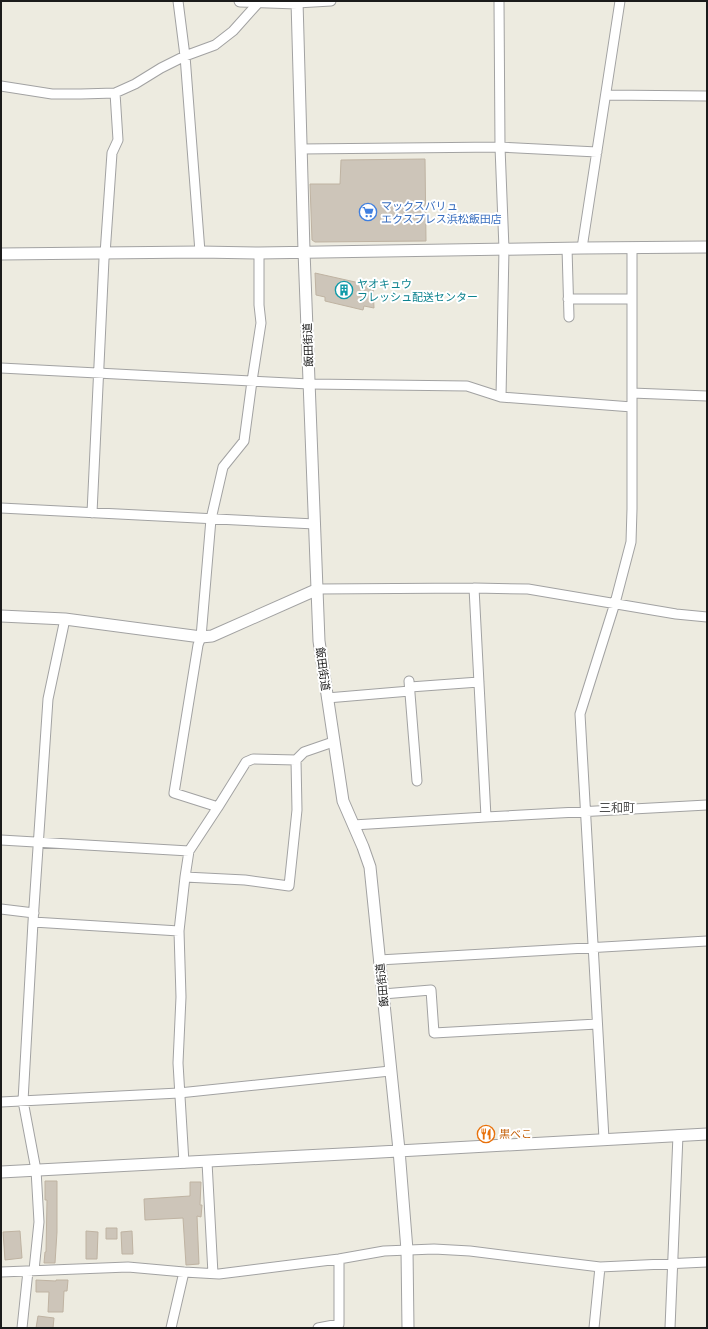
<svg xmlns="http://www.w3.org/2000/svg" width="708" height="1329" font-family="'Space Grotesk','Noto Sans JP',sans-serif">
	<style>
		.building { fill: #cdc5b9; stroke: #bfb3a2 }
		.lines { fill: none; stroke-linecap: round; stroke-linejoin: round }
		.minor-casing { stroke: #a2a2a2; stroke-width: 11 }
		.tertiary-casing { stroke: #a2a2a2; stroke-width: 13 }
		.minor { stroke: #fff; stroke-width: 9 }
		.tertiary { stroke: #fff; stroke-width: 11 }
		.labels { text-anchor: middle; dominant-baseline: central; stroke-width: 4; stroke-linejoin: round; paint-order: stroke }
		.shop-label { font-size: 11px; fill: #366cbe; stroke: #fff; text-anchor: start }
		.culture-label { font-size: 11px; fill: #0d838f; stroke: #fff; text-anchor: start }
		.street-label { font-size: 11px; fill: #1b1b1b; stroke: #fff }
		.food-label { font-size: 11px; fill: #c56008; stroke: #fff; text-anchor: start }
		.neighbourhood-label { font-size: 12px; fill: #4e4e4e; stroke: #fff }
	</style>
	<rect width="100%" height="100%" fill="#edebe0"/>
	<path class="building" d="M425,159L426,241L315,242L312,240L310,184H340L341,160Z
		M315,273L373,286L374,308L364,306L363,310L325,301V297L316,295Z
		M45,1181H57V1232L55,1263H44L45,1252H46L47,1200H45Z
		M190,1182H201L200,1205H202L201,1217L197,1216L199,1264L186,1265L183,1218L145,1220L144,1199L190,1196Z
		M106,1228H117V1239H106Z
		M20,1231L22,1258L5,1260L3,1232Z
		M86,1231L98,1232L97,1259H86Z
		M132,1231L133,1254H122L121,1232Z
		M36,1280L56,1281V1280H68L67,1291H64L63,1312H48L49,1292H36Z
		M38,1316L54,1318L53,1328H36Z"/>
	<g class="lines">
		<defs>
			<path id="minor" d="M178,1L185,56L200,252
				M499,1L500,147L504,249L501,397
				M297,3L331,1
				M1,86L52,94H81L115,93L135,84L161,68L185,56L215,45L233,31L259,2
				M606,95L707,96
				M301,149L500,147L597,152
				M567,248L569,317
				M582,248L620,1
				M568,299H632
				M1,368L309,384L467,386L501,397L632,407
				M632,393L707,396
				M1,508L315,524
				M92,513L104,259L105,254L112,153L118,140L115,93
				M474,588L486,817
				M318,589L474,588L528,589L676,614L707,617
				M409,681L417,781
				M410,687L479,682
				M327,698L410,691
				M218,807L174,793L198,645L201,637L211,519L223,467L244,441L252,381L261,323L259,305V253
				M353,825L486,817L707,805
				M1,840L189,851
				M185,877L245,880L289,886L297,810L296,760
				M1,909L34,913
				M33,922L179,931
				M379,960L707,941
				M383,994L431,990L434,1033L597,1024
				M1,1102L179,1093L390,1071
				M604,1139L580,714L615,603L631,542L632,509V248
				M207,1162L213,1274
				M184,1163L178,1063L181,997L179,931L185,877L189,851L218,807L246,762L253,759L296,760L304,752L333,742
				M34,1270L39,1222L36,1170L23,1101L33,922L48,699L65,619
				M1,1272L128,1267L184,1272L219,1274L339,1259L384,1251L434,1249L470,1251L600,1267L707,1262
				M22,1328L28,1271
				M171,1328L184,1272
				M318,1328L339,1324V1259
				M594,1328L600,1267
				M670,1328L678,1135"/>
			<path id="tertiary" d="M240,1L297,3
				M297,1L304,251L319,641L343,801L363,847L370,867L399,1150L407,1250L408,1328
				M1,254L200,252L259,253L582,248L707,247
				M1,616L65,619L201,637L212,636L318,589
				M1,1172C236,1161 472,1146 707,1134"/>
		</defs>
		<use href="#minor" class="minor-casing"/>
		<use href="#tertiary" class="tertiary-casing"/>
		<use href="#minor" class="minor"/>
		<use href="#tertiary" class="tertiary"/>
	</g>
	<defs>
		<symbol id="supermarket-ring" viewBox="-11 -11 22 22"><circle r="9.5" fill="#fff" stroke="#3f7fe0" stroke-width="1.5"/><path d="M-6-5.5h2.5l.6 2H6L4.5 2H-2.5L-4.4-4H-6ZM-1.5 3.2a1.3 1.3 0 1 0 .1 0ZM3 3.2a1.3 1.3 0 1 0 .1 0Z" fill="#3f7fe0"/></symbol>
		<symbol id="building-ring" viewBox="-11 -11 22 22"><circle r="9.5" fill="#fff" stroke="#0f9aa8" stroke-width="1.5"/><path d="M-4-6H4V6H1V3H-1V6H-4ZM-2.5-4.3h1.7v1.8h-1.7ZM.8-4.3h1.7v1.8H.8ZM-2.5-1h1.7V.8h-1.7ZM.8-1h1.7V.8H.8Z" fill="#0f9aa8"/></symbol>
		<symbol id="restaurant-ring" viewBox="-11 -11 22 22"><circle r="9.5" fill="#fff" stroke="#e8710a" stroke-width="1.5"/><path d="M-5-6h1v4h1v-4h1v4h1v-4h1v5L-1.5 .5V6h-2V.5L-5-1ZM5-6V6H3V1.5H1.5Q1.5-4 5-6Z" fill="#e8710a"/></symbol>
	</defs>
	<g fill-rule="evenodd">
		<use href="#supermarket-ring" x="358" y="202" width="20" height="20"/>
		<use href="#building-ring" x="334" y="280" width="20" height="20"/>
		<use href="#restaurant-ring" x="476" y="1124" width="20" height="20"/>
	</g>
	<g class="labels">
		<g class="shop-label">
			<text x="381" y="206">マックスバリュ<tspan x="381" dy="13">エクスプレス浜松飯田店</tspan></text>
		</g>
		<g class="culture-label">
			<text x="357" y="284">ヤオキュウ<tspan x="357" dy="13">フレッシュ配送センター</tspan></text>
		</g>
		<g class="street-label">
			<text transform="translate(308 345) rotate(-92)">飯田街道</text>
			<text transform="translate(323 669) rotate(82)">飯田街道</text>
			<text transform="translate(382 985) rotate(-96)">飯田街道</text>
		</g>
		<g class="food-label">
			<text x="499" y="1134">黒べこ</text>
		</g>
		<g class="neighbourhood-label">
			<text x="617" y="808">三和町</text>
		</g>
	</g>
	<rect width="708" height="1329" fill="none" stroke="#1b1b1b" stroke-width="4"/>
</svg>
